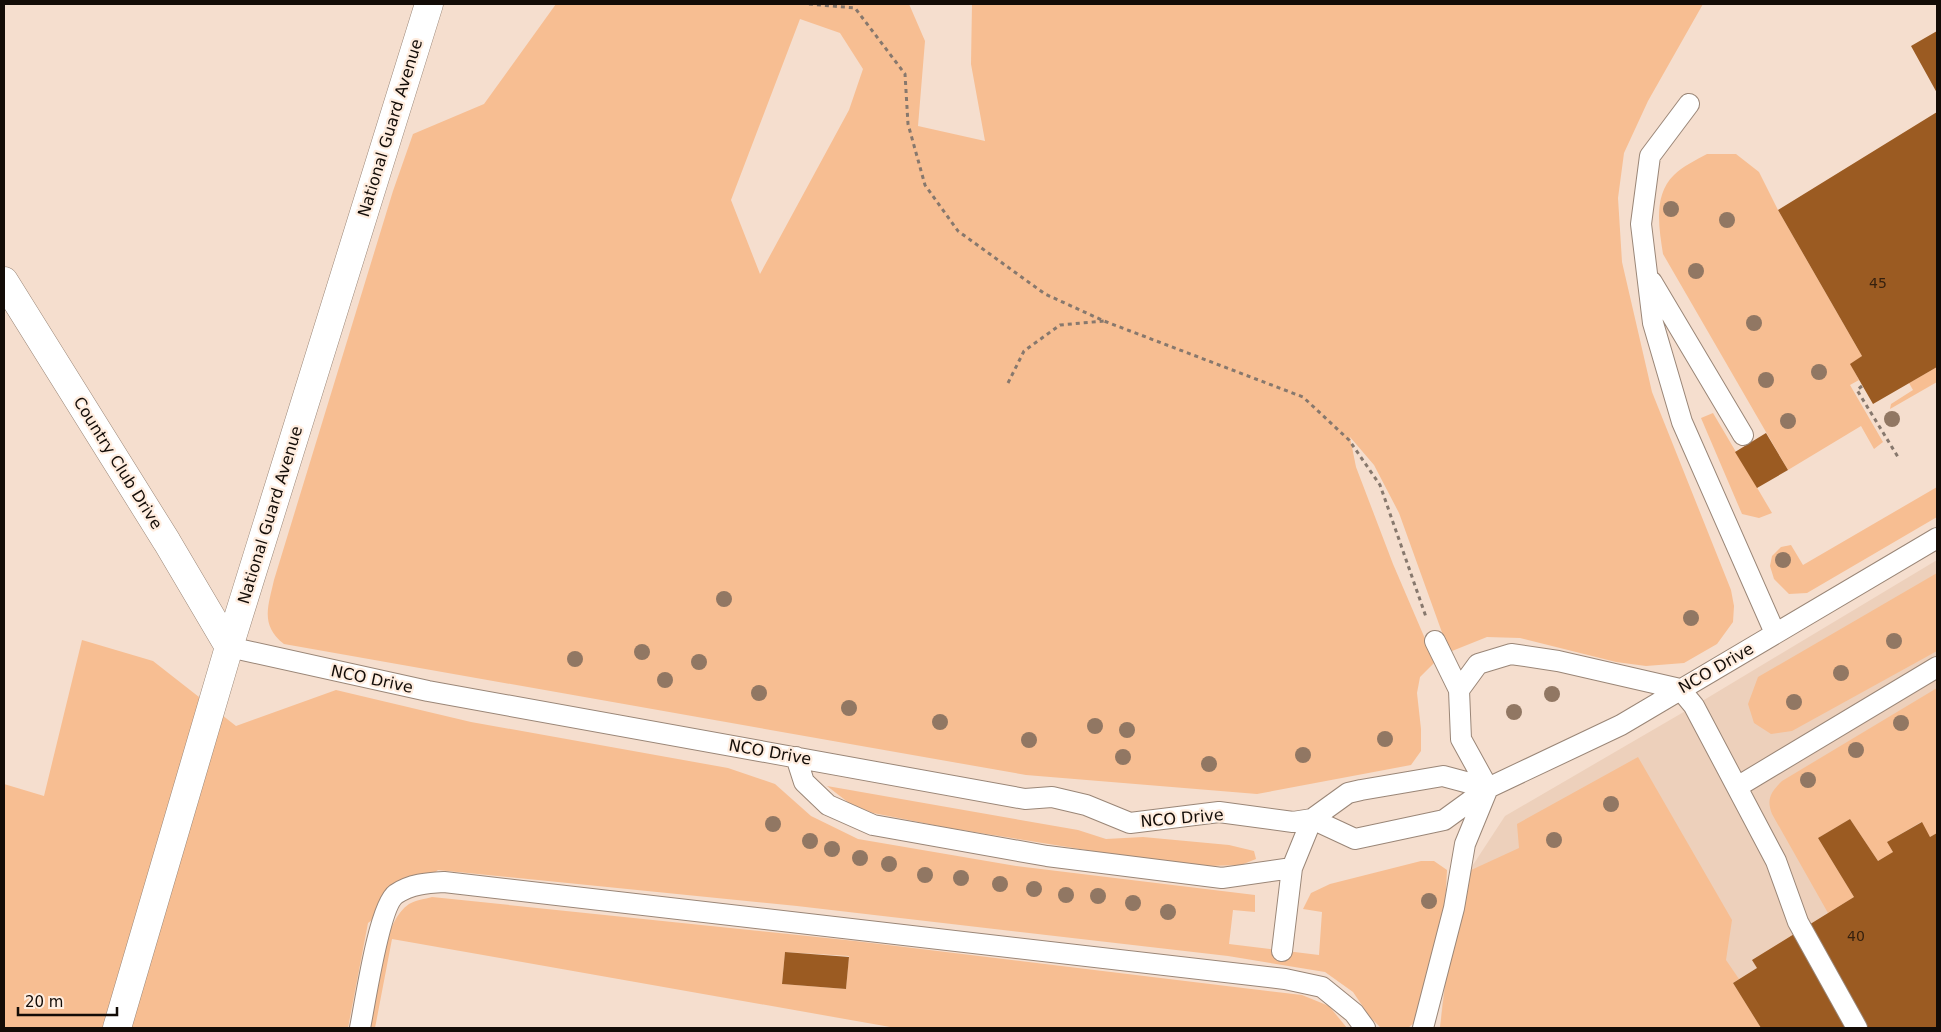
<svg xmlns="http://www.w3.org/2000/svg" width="1941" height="1032" font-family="'DejaVu Sans',sans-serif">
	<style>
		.built { fill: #edd0bb }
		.green { fill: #f7be92; fill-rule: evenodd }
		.building { fill: #9b5b22 }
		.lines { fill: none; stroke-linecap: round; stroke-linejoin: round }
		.lane-casing { stroke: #9a8677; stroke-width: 22 }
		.street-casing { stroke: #9a8677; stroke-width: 29 }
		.path { stroke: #87786d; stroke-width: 3; stroke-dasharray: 4 4; stroke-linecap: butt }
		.lane { stroke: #fff; stroke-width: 20 }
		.street { stroke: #fff; stroke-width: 28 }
		.tree { fill: #917763 }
		.labels { text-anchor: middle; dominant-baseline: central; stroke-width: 4.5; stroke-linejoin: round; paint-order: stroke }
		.number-label { font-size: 14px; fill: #35200e }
		.street-label { font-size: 16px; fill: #130c07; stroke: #ffeddf }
	</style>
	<rect width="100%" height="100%" fill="#f5dece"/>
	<path class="built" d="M1937,560V1028H1440L1443,996L1469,871L1505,816L1694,706Z"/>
	<path class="green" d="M556,4H909L925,41L918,126L985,141L971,64L972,4H1703L1648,101L1624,153L1618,198L1622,262L1652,392L1731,590L1734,606L1733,622L1717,644L1684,663L1646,666L1616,662L1520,638L1487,637L1452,651L1444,638L1399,513L1374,465L1350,437L1356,467L1393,564L1435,662L1420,677L1417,693L1421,729V751L1411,765L1257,794L1026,775L284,644C260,625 268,607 274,580L393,191L413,134L484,104ZM800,19L840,33L863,69L849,110L760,274L731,200Z
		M1707,154H1736L1759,172L1778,210L1862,356L1851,365L1859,380L1850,385L1883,442L1874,449L1861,426L1788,470L1663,254C1659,228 1653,195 1674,175C1683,166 1696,160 1707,154Z
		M1937,367V382L1890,409L1891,404L1913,390L1909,383Z
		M1713,413L1772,513L1759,518L1742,514L1701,418Z
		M1937,487V517L1807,593L1789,594L1774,579L1770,566L1772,556L1781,547L1791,545L1803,565Z
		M1937,573V651L1792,731L1771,734L1754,723L1748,704L1758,677Z
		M82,640L153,661L236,726L336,690L471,722L728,768L775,784L811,816L858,839L1016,866L1255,895V912L1233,910L1229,944L1319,955L1322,912L1303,909L1311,893L1330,884L1421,861H1434L1447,870L1445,910L1414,1023L1408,1028H1381L1370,1017L1353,992L1325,972L1228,956L797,906L438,870L368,923L348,1028H4V784L44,796Z
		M1937,688V833L1930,837L1921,822L1887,842L1893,852L1878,861L1850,819L1818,838L1854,897L1828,913L1772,814C1766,799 1771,792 1782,781Z
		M1638,757L1732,920L1726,960L1739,979L1733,983L1761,1028H1440L1446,977L1469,871L1519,848L1517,824Z
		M827,786L1078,830L1106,839L1143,837L1229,845L1254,851L1256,859L1241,865L1208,866L1105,853L949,828L873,813L849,803Z
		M432,897L855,941L1302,995L1329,1006L1347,1028H896L392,939L375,1028H368C374,998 382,921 409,904C416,900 425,899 432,897ZM785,952L849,956L846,989L782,984Z"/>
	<path class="building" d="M1937,31V93L1911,46Z
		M1937,112V367L1873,404L1850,364L1862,356L1778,210Z
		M1766,433L1788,470L1757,488L1735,452Z
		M1850,819L1878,861L1893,852L1887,842L1922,822L1930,837L1937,833V1028H1761L1733,983L1757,968L1752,960L1854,897L1818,838Z
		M785,952L849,957L846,989L782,984Z"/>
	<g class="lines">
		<defs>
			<path id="lane" d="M1689,104L1650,156L1641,224L1653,323L1682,422L1775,633
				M1652,282L1743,435
				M1435,641L1459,690
				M229,647L428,691L1025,799L1052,797L1086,805L1130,823L1219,812L1293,822L1312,819L1348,793L1361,790L1443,776L1488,788
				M796,757L804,782L828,805L873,825L1047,856L1222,878L1292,868
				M1737,787L1937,667
				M1488,788L1461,739L1459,690L1478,664L1511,654L1558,661L1680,689L1694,706L1776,861L1798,922L1857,1028
				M1312,819L1355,839L1444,820L1488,788L1621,725L1937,538
				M1282,951L1292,868L1312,819
				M360,1028C365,1004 379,906 396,894C411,884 427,883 444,882L1285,979L1322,987L1354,1013L1365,1028
				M1423,1028L1454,908L1465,844L1488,788"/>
			<path id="street" d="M4,281L167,542L229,647
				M117,1028L229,647L429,4"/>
		</defs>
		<use href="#lane" class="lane-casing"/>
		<use href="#street" class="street-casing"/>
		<path class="path" d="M809,4L855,8L905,74L908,124L925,185L958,231L1045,294L1104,321L1303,397L1349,440L1380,485L1426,617
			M1008,383L1024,351L1060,325L1104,321
			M1862,386L1857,390L1898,457"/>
		<use href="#lane" class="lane"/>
		<use href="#street" class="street"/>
	</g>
	<g class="tree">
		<circle cx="1671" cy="209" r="8"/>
		<circle cx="1727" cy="220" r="8"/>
		<circle cx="1696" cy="271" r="8"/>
		<circle cx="1754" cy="323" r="8"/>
		<circle cx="1819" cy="372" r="8"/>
		<circle cx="1766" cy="380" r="8"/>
		<circle cx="1892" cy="419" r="8"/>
		<circle cx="1788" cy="421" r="8"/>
		<circle cx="1783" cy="560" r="8"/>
		<circle cx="724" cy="599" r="8"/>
		<circle cx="1691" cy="618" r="8"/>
		<circle cx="1894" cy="641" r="8"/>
		<circle cx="642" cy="652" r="8"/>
		<circle cx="575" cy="659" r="8"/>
		<circle cx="699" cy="662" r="8"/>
		<circle cx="1841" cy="673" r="8"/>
		<circle cx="665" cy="680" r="8"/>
		<circle cx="759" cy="693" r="8"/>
		<circle cx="1552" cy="694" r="8"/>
		<circle cx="1794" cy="702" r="8"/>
		<circle cx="849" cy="708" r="8"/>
		<circle cx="1514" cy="712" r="8"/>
		<circle cx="940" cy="722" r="8"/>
		<circle cx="1901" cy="723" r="8"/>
		<circle cx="1095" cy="726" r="8"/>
		<circle cx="1127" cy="730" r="8"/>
		<circle cx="1385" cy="739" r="8"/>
		<circle cx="1029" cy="740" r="8"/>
		<circle cx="1856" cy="750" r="8"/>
		<circle cx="1303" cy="755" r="8"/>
		<circle cx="1123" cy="757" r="8"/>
		<circle cx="1209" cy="764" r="8"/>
		<circle cx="1808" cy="780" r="8"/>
		<circle cx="1611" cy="804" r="8"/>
		<circle cx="773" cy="824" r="8"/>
		<circle cx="1554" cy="840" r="8"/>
		<circle cx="810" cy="841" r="8"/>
		<circle cx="832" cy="849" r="8"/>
		<circle cx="860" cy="858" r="8"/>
		<circle cx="889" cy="864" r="8"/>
		<circle cx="925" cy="875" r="8"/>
		<circle cx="961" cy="878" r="8"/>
		<circle cx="1000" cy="884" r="8"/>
		<circle cx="1034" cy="889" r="8"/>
		<circle cx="1066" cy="895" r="8"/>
		<circle cx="1098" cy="896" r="8"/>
		<circle cx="1429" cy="901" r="8"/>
		<circle cx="1133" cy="903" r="8"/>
		<circle cx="1168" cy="912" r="8"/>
	</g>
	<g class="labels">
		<g class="number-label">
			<text x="1878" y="283">45</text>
			<text x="1856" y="936">40</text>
		</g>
		<g class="street-label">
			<text transform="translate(390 128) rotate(-73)">National Guard Avenue</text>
			<text transform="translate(118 463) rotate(58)">Country Club Drive</text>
			<text transform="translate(270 515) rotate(-73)">National Guard Avenue</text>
			<text transform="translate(1716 668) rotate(-30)">NCO Drive</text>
			<text transform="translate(372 679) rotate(12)">NCO Drive</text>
			<text transform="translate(770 752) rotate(10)">NCO Drive</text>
			<text transform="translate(1182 818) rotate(-5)">NCO Drive</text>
		</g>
	</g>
	<rect width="1941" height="1032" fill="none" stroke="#130c07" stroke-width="10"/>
	<path d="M18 1007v8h99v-8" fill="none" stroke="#130c07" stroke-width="2.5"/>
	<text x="25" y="1007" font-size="15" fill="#130c07" stroke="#ffeddf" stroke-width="4" paint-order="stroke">20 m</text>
</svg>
